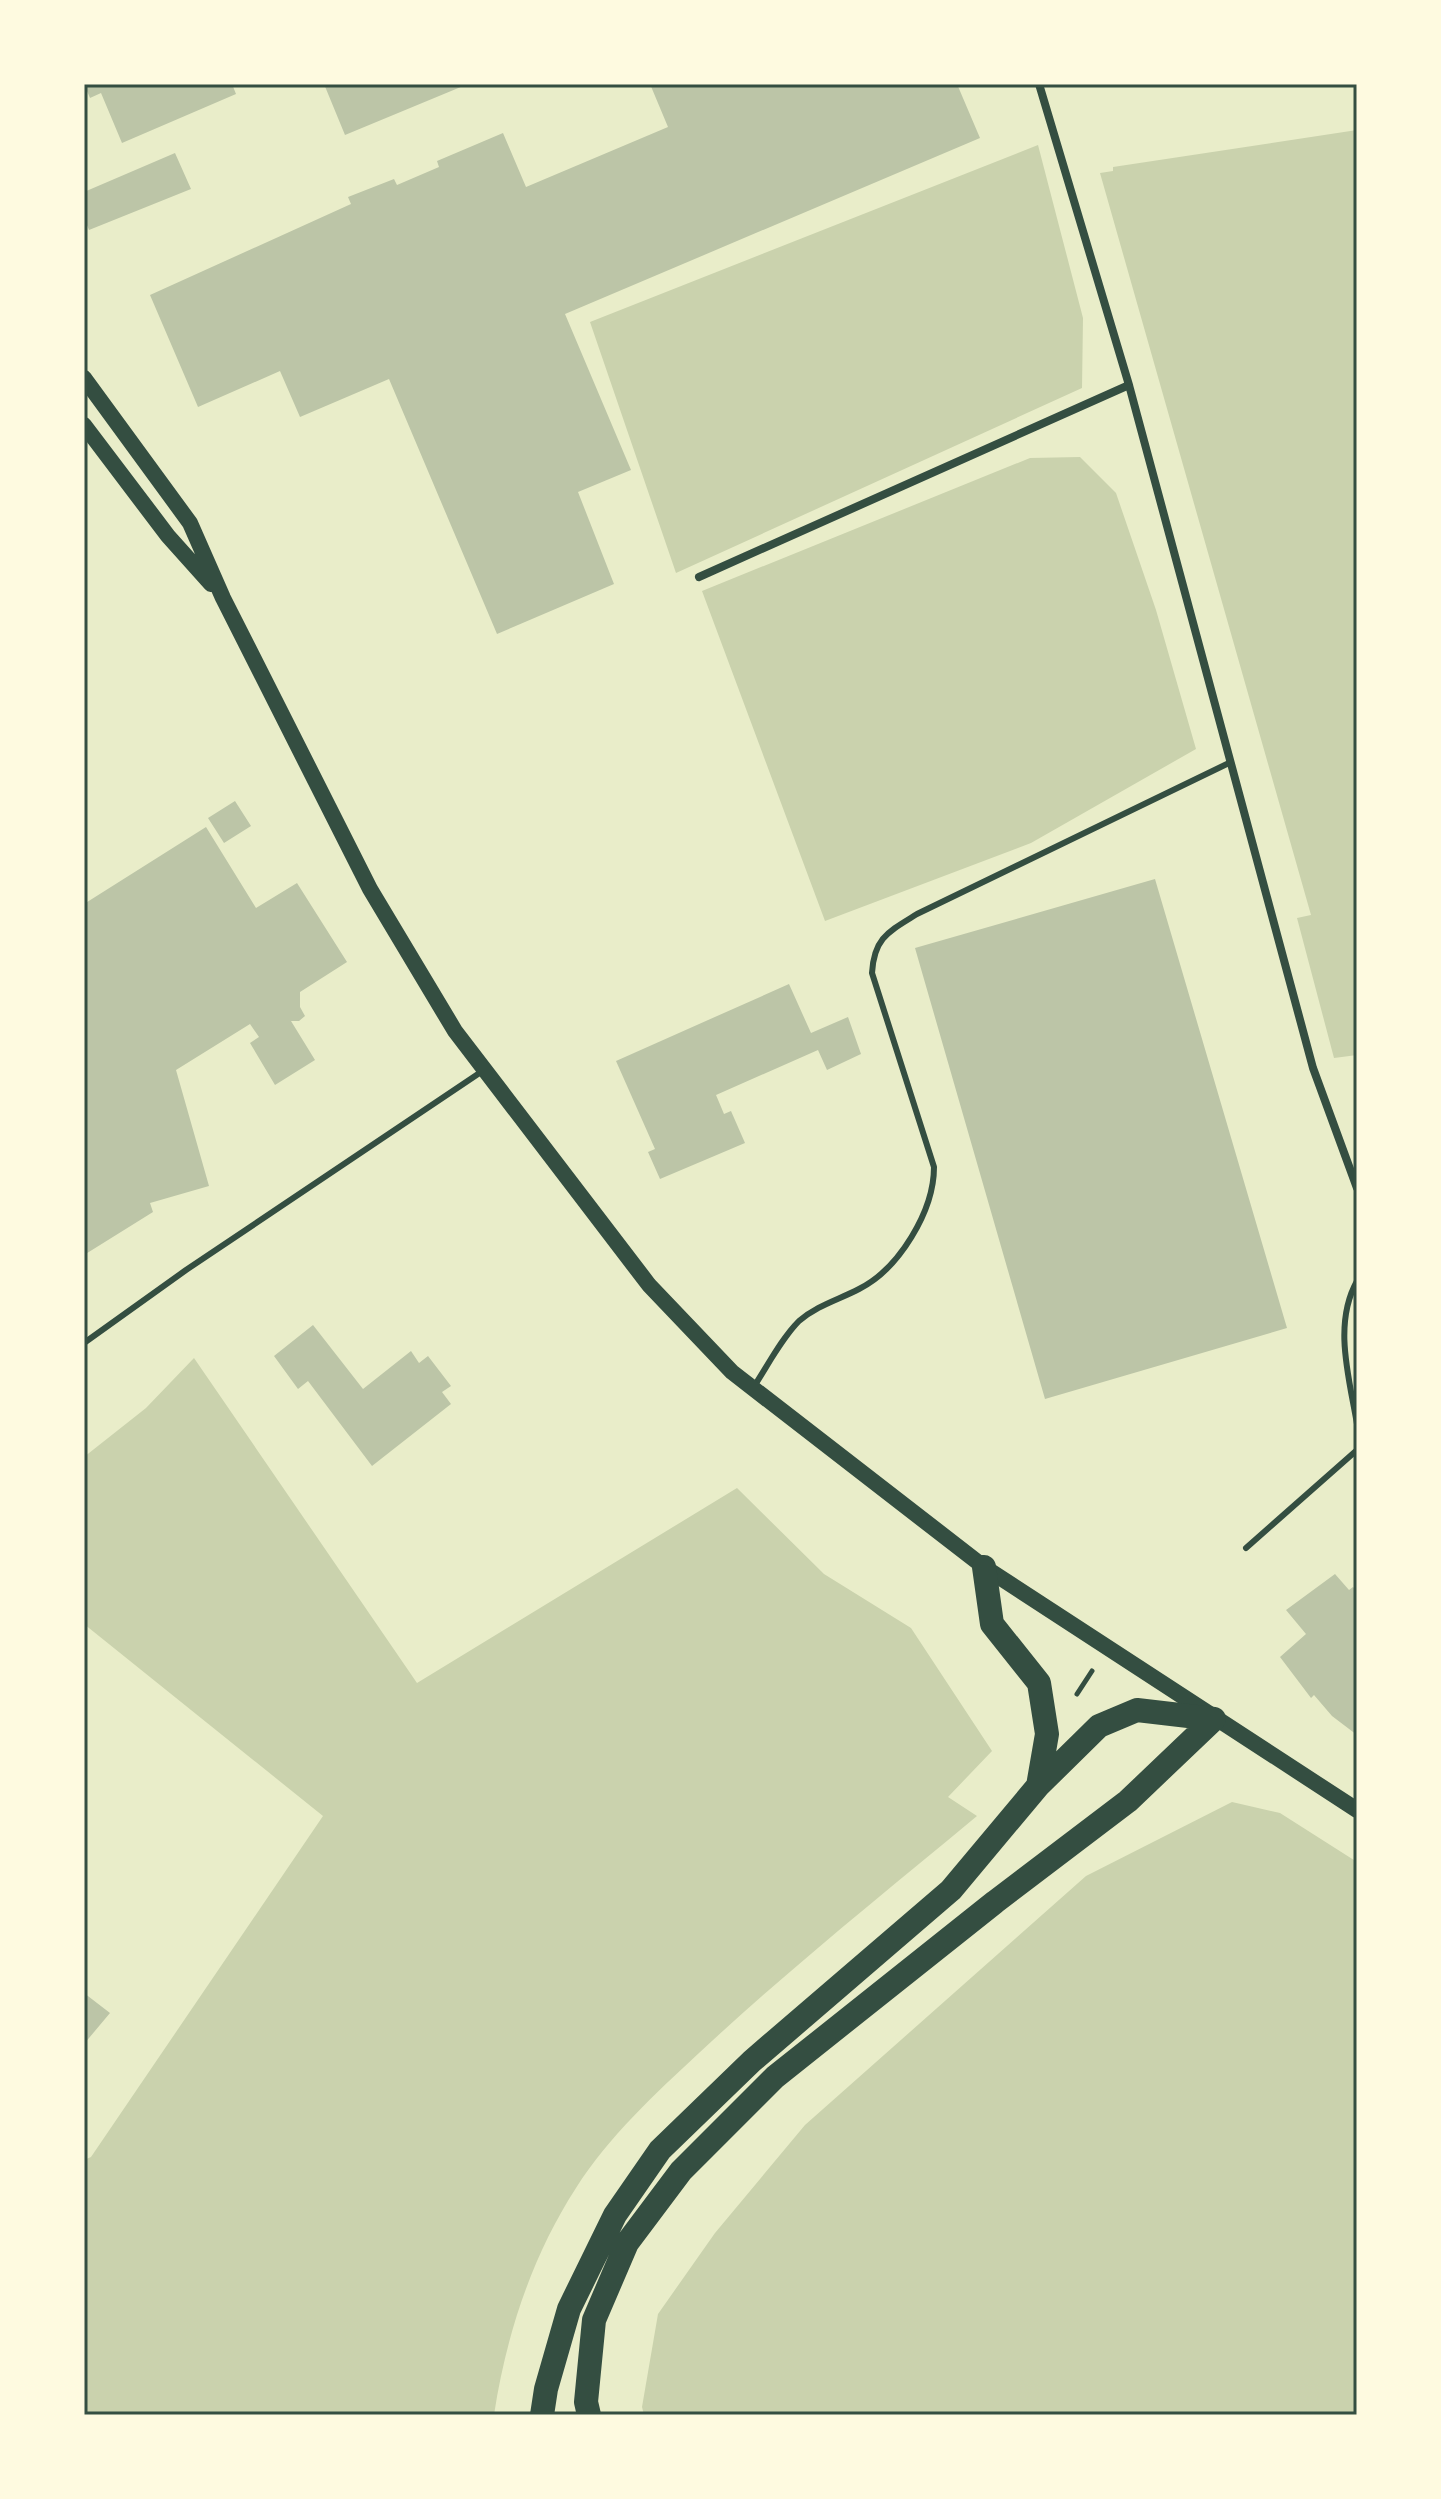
<svg xmlns="http://www.w3.org/2000/svg" width="1441" height="2499" font-family="Barlow,sans-serif">
	<style>
		.green { fill: #cad2ad }
		.building { fill: #bcc5a7 }
		.lines { fill: none; stroke-linecap: round; stroke-linejoin: round }
		.path { stroke: #344e41; stroke-width: 5 }
		.service { stroke: #344e41; stroke-width: 6 }
		.minor { stroke: #344e41; stroke-width: 8 }
		.secondary { stroke: #344e41; stroke-width: 16 }
		.motorway { stroke: #344e41; stroke-width: 24 }
		.neatline { fill: none; stroke: #344e41; stroke-width: 3 }
	</style>
	<rect width="100%" height="100%" fill="#e9edc9"/>
	<path class="green" d="M1357,130V1055L1334,1058L1297,918L1311,915L1100,173L1113,171V167Z
		M1038,145L1083,318L1082,388L676,573L590,322Z
		M1080,457L1116,493L1156,610L1196,749L1031,843L825,921L702,591L1030,458Z
		M194,1358L417,1683L737,1488L824,1574L911,1628L992,1751L948,1797L977,1816C883,1894 788,1970 699,2053C655,2094 609,2136 576,2188C532,2256 506,2335 494,2415H84V2160L91,2157L323,1816L84,1624V1457L146,1408Z
		M1232,1802L1280,1813L1357,1862V2415H644L642,2407L658,2314L715,2233L805,2125L1086,1876Z"/>
	<path class="building" d="M84,84H232L236,94L122,143L101,93L90,98Z
		M324,84H468L345,135Z
		M650,84H957L980,138L565,314L631,470L578,492L614,584L497,634L389,379L300,417L280,371L198,407L150,295L351,204L348,197L394,179L397,185L439,167L437,161L503,133L526,187L668,127Z
		M175,153L191,189L89,230L84,218V192Z
		M235,801L251,826L224,843L208,818Z
		M206,827L256,908L297,883L347,962L300,992V1007L305,1016L299,1021H291L315,1060L275,1085L250,1043L259,1037L250,1024L176,1070L209,1186L150,1203L153,1212L84,1255V904Z
		M1155,879L1287,1328L1045,1399L915,948Z
		M789,984L811,1033L848,1017L861,1054L827,1070L818,1050L716,1095L724,1114L731,1111L745,1143L660,1179L648,1152L655,1149L616,1061Z
		M313,1325L363,1389L411,1351L419,1363L428,1356L451,1386L442,1392L451,1404L372,1466L308,1381L298,1389L274,1356Z
		M1335,1574L1349,1590L1353,1587L1357,1591V1735L1332,1716L1314,1695L1311,1698L1280,1657L1306,1634L1286,1610Z
		M84,1993L110,2013L84,2044Z"/>
	<g class="lines">
		<path class="path" d="M1077,1694L1092,1671"/>
		<path class="service" d="M1357,1281C1333,1324 1349,1377 1357,1424
			M84,1343L186,1270L484,1070
			M753,1388C767,1367 781,1339 799,1321C818,1305 838,1300 859,1289C899,1269 934,1211 934,1167L872,973C874,938 888,932 917,914L1231,762
			M1246,1548L1357,1450"/>
		<path class="minor" d="M1039,84L1129,385L1313,1068L1357,1188
			M699,577L1129,385"/>
		<path class="secondary" d="M84,378L190,523L223,598L370,889L455,1031L649,1285L732,1372L984,1567L1357,1810
			M84,425L168,536L211,584"/>
		<path class="motorway" d="M984,1567L992,1624L1039,1683L1047,1734L1038,1786
			M542,2415L546,2389L569,2309L615,2215L660,2150L752,2061L951,1890L1038,1786L1099,1726L1137,1710L1214,1719
			M589,2415L586,2402L594,2320L627,2243L681,2171L775,2077L995,1902L1128,1801L1214,1719"/>
	</g>
	<rect width="1441" height="2499" fill="none" stroke="#fefae0" stroke-width="172"/>
	<rect x="86" y="86" width="1269" height="2327" class="neatline"/>
</svg>
